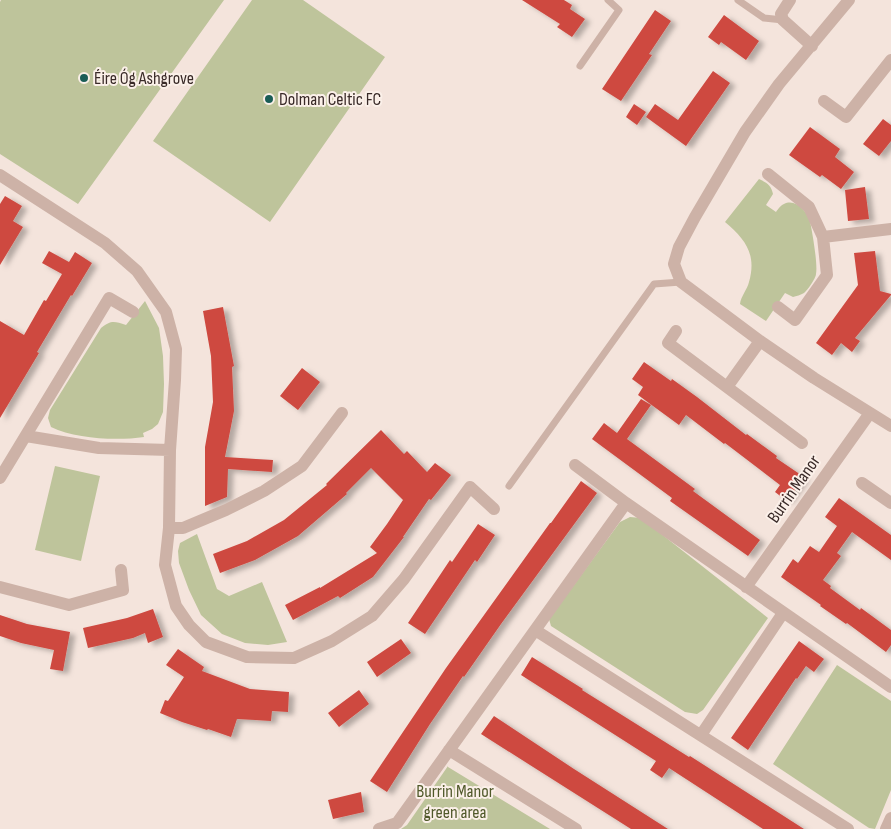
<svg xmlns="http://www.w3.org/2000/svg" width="891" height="829" font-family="'Sofia Sans Condensed',sans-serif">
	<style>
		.green { fill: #bec49b }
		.building { fill: #ce4940; filter: url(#shadow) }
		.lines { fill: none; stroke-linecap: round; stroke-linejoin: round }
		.service { stroke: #cdb2a7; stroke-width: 7 }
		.minor { stroke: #cdb2a7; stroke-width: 12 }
		.poi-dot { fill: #1a5d56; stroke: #fbf0e9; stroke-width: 2 }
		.labels { text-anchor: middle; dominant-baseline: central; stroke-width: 4; stroke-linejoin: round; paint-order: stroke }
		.poi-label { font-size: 18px; fill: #392a28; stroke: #fbf0e9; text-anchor: start }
		.street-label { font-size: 18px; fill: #392a28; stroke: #fbf0e9 }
		.park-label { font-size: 18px; fill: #50592a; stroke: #fbf0e9 }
	</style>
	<defs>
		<filter id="shadow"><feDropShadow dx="5.5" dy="3" stdDeviation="2.5" flood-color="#0004"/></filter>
	</defs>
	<rect width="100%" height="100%" fill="#f4e4dc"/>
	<path class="green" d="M1,0H224L78,204L0,154V2Z
		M252,0H303L385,57L270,222L153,141Z
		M759,179C767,183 771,185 773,194L766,205L776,212C778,209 781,205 784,204C795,198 807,211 810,221C812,231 818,264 816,274C816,278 807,291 804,293C801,295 796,296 793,297L785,293L766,321L740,304C741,296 747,290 749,282C757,254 745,239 725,222Z
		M145,301L159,328L163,356L164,384L163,412L158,424L152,429L143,433L144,437C117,441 76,439 51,427L48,418L50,410L101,328C111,320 114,321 126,325Z
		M55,466L100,476L81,561L35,550Z
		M630,517L641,518L768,618L703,710L697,714L685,712L551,626L549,619L620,522Z
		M197,534L217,589L229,596L262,582L287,642L268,645L245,643L222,634L201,615L189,590L179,563L178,551L180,543Z
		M837,665L891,701V790L875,829L869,828L773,764Z
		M448,766V767L550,829H401L407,825Z"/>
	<path class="building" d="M522,0H564L572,5L570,9L585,19L572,37L557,27L560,24Z
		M655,10L671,21L649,54L652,55L621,101L602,89Z
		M724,15L759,41L746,60L721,42L719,45L708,37Z
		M713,71L730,83L686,146L646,117L655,104L678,120Z
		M634,104L646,112L637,125L626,117Z
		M883,119L891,125V141L879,156L863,144Z
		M810,127L840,149L835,157L854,172L841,189L822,175L820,177L789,155Z
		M865,187L869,219L848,221L845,190Z
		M5,196L22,206L13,221L23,227L0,265V204Z
		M49,251L69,262L75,252L92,263L72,296L71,295L37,352L39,353L0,418V321L24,335L44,300L46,301L62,274L42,263Z
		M875,251L880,291L891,294V295L855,338L860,341L852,352L841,343L832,355L816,343L858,285L854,253Z
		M223,307L234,366L232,367L234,411L225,457L273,460L272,472L228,469L227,497L205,506V447L213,402L211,356L203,311Z
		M644,362L671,381L672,379L697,397L746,435L747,434L777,456L776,458L804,477L787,501L775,492L780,485L725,443L724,444L686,415L679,425L638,395L643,387L632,379Z
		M302,368L320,382L298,410L280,396Z
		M641,399L651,405L627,439L695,489L693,491L760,540L748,556L670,501L672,498L592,439L604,423L617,433Z
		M381,430L404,454L407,451L427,472L435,463L451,475L431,500L429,499L403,537H404L373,577L340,598L338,596L293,620L285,605L320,587V588L377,553L370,547L387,524L403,500L371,468L346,493L347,494L298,536L255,560L220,573L213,554L247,541L284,520L327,485L326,484Z
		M581,481L597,493L501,624L464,677L463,676L430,724L387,792L370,781L446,668L550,523H551Z
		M839,498L891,535V560L852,532L837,553L841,556L823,580L831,586L830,588L860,610L861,608L891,630V645L886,652L847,623L846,624L820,606L821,605L781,577L793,559L798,563L810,546L819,552L837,526L825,517Z
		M478,524L495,535L477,562L475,560L425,634L408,623L450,560L452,562Z
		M153,609L163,637L148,643L145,633L133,638L88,648L83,628L127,618Z
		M0,615L27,624L70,632L63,671L50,669L54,650L21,643L0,636Z
		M401,639L411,653L377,677L367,662Z
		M799,641L824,659L814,672L806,666L797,679L796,678L748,750L731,738Z
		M178,649L204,667L202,671L250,689L289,692L288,712L272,711L271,721L237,719L231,737L208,729L207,730L182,722L160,713L165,700L168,701L184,677L166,665Z
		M532,657L583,689L582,690L689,757L690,756L804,829H763L669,768L662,778L650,770L656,761L521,675Z
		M359,690L369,704L339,727L328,713Z
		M494,716L574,769L668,829H631L481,734Z
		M361,792L364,812L333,819L328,800Z"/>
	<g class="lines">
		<path class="service" d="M738,0L764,18L783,20
			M580,66L619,10L608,0
			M509,486L654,284L681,282"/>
		<path class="minor" d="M790,0L781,14L783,20L812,46
			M849,0L779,84L745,132L695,217L679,247L674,264L681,282L760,341L814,378L891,426
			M824,101L846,117L891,60
			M768,174L809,207L823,237L827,275L795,320L778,307
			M0,175L105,243L137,271L166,312L176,349L175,380L170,450L169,528L165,565L176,606L189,625L206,642L247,657L294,658L332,641L372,616L404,579L470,487L494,509
			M823,237L891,229
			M676,331L668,343L802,443
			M727,387L760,341
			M26,436L99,448L170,450
			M575,465L626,503L891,687
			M0,478L109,298L133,312
			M862,483L891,503
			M169,528H183L226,510L264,491L302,466L342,413
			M0,587L69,605L123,590L121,570
			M746,587L870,413
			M535,630L848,829
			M701,735L783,613
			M449,750L576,829
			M379,829L397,823L626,503
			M886,829L891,818"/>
	</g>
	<g class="poi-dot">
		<circle cx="84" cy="78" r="5"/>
		<circle cx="269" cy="99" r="5"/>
	</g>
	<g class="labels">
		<g class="poi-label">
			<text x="94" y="78">Éire Óg Ashgrove</text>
			<text x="279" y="99">Dolman Celtic FC</text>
		</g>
		<g class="street-label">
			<text transform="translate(794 489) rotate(-55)">Burrin Manor</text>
		</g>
		<g class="park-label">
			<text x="455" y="791">Burrin Manor<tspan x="455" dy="21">green area</tspan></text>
		</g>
	</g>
</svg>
